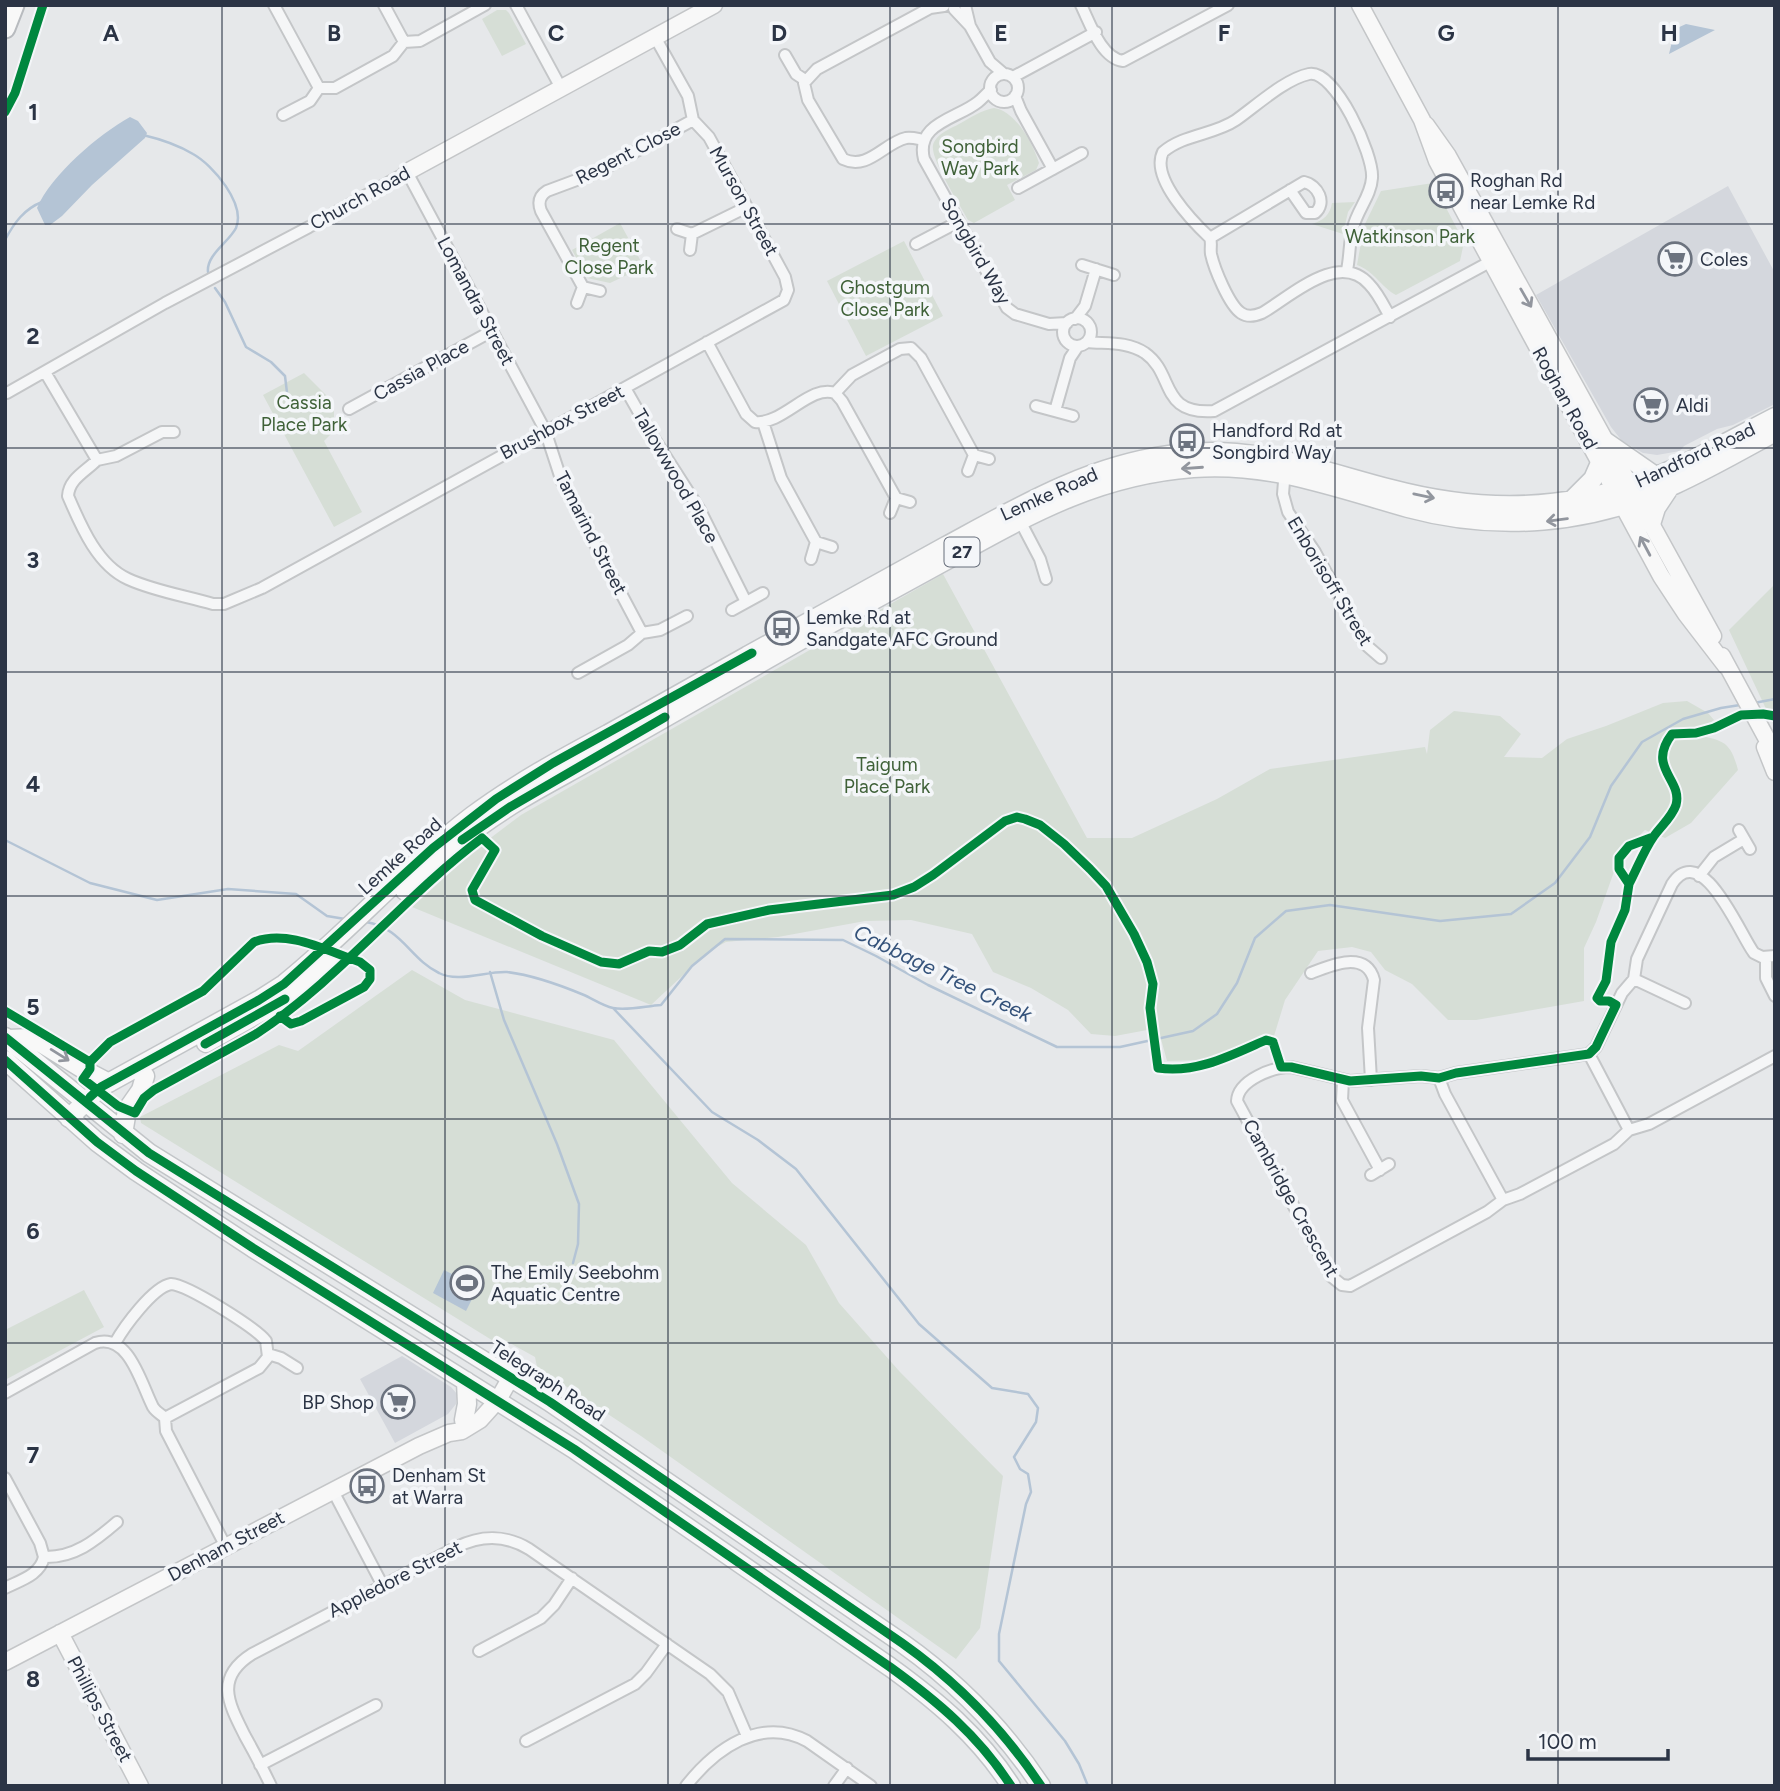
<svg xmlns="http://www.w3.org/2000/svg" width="1780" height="1791" font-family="Figtree,sans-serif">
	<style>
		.built { fill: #d4d7dd }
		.green { fill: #d6ded6 }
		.water { fill: #b4c4d5 }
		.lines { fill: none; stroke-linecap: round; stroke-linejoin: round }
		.stream { stroke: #b4c4d5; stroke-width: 2.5 }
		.street-casing { stroke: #c4c6c8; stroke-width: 14 }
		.secondary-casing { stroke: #c4c6c8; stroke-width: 19 }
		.primary-casing { stroke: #c2c5c8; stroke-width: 21 }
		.highway-casing { stroke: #b8bbbf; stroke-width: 23 }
		.street { stroke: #f5f6f7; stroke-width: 10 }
		.secondary { stroke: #f8f8f8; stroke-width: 16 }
		.primary { stroke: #f8f8f8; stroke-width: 18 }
		.highway { stroke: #f8f8f8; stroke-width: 19 }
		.cycleway-casing { stroke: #f4f6f9; stroke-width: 13 }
		.cycleway { stroke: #00873e; stroke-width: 9 }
		.oneway { stroke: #92969e }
		.grid { fill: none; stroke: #2b3445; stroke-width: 2; stroke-opacity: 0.55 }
		.labels { text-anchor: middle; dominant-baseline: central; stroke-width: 7; stroke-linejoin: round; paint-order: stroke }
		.shield { fill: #f4f6f9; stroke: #676e7b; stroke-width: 2 }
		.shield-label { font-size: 18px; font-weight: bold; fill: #2b3445 }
		.park-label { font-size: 19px; fill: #3f6138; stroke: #f4f6f9 }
		.street-label { font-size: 19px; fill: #2b3445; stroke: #f4f6f9 }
		.poi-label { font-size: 19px; fill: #2b3445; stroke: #f4f6f9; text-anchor: start }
		.water-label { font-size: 21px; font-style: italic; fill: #34527a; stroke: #f4f6f9 }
		.grid-label { font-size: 23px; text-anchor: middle; font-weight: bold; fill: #2b3445; stroke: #f4f6f9; stroke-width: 7; stroke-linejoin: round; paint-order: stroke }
	</style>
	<rect width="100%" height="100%" fill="#e6e8ea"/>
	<path class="built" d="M1728,186L1775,273V404L1733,425L1717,429L1684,446L1680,451L1657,455L1643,453L1622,441L1611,427L1536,295Z
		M402,1356L451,1387L457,1394L456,1404L448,1414L395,1443L360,1379Z"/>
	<path class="green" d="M497,10H506L509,13L526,44L502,56L482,19Z
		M994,108C1016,111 1033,144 1039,163L1036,170L1007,185L1015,200L974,223L968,220C961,206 930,159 933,145C936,134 950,129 959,124C970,118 982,110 994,108Z
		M1433,183L1464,242L1460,261L1396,295C1381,287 1374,271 1357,265L1364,226L1381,191Z
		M1355,202L1348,212L1343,234L1312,224C1324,220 1330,215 1332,203Z
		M620,223L644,267L610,283L587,278L572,250Z
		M904,241L943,316L866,356L827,281Z
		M304,373L334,403V417L341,424L324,441L362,512L334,527L263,395Z
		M943,574L1087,838H1132L1217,799L1270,769L1425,747L1427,754L1430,730L1454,711L1500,716L1521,734L1504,757L1542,758L1567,739L1606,726L1663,703L1687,701L1708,713L1714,720L1693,734C1722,741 1730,739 1738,770L1691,823L1665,838L1645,830L1620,855L1596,922L1584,948V1001L1476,1020H1448L1412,984L1385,970L1371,952L1352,947L1318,951L1285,1000L1274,1036L1236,1051L1201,1060L1167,1061L1158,1028L1115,1036L1091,1034L1068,1010L1031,988L993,972L972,934L911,920L865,921L778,937L726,942L709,951L651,1005L412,907L476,849L521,815Z
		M1775,584V728L1729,630Z
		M412,970L465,1000L614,1040L732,1183L806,1245L839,1303L900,1372L1003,1476L980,1628L956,1659L641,1436L537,1367L535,1357L499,1337L495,1342L141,1123L140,1117L279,1045L298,1051Z
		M84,1290L104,1327L5,1380V1330Z"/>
	<path class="water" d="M1686,24L1715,30L1669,54L1675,29Z
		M130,117L138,121L147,133L145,138L92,185L62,216L50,225H45L37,208C51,175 99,134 130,117Z
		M444,1270L478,1287L466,1311L433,1293Z"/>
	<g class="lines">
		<path class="stream" d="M143,135C160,139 178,145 193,154C213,165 246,204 236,228C229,242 206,255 208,272
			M5,240C14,223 24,209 42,202
			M215,288L225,302L246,347L271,362L285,376L288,401
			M1754,703L1775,699
			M5,840L90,883L157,900L228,889L296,894L327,916L345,919
			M366,922C402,928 410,959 439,973C458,983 486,971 507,972C533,975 560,985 584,995C593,999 603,1006 613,1008C627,1011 646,1006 661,1005L692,966L725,939L843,940L876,956L928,985L1057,1047H1120L1193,1031L1217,1014L1237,983L1255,938L1286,911L1330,905L1440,921L1511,914L1555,883L1590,837L1611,786L1642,742L1683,719L1721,708L1740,705
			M490,972L504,1020L557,1144L579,1204L578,1244L573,1263
			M613,1008L712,1112L758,1140L796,1169L919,1324L992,1388L1028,1394L1038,1408L1036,1422L1014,1457L1020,1469L1028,1474L1031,1492L1026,1504L999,1634V1661L1065,1741L1079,1764L1088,1786"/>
		<defs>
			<path id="street" d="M274,5L319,88
				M384,5L404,42
				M516,5L561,88
				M965,5L970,26
				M1081,5C1090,23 1101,58 1123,61L1228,5
				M954,9L970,26L990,62L1004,74
				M785,55L796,74L805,80
				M990 88a14 14 0 1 1 28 0a14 14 0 1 1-28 0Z
				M1013,77L1096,32
				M991,90C986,94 983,98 978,102C957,119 915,123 924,159L1007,308L1015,314L1049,324L1067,323
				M1015,96L1021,111L1053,169
				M283,115L310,101L319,88H335L393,56L404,42L420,41L485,5
				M924,140C918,139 912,137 906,138C884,143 868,171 843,159L808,100L804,83L817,69L930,8L944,6
				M1018,188L1082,153
				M677,229L692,234L690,250
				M692,234L747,207
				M1210,238L1304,182C1318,185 1327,203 1315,213H1306L1290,190
				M916,244L958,222
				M1082,265L1114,275
				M1347,270C1350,256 1349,242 1353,228C1357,210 1371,196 1372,178C1374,155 1335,69 1309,74C1285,79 1256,106 1236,120C1214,135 1184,134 1163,152C1150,178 1193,222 1210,238C1212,243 1210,248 1211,254C1214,268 1229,305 1241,313C1247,317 1255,316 1262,313C1290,297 1339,250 1369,284C1378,293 1384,306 1390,317
				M583,287L541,211C538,203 539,196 547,191L598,172L693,120
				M577,303L583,287L600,291
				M1063 332a14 14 0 1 1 28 0a14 14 0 1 1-28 0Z
				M1075,319L1085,306L1096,269
				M707,342L746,414L755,422C783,425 810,384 835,393L842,401L896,498
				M1087,342C1106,344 1127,341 1145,353C1175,374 1159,415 1214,411L1497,258
				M45,372L97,460C85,472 69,479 68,496C81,526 97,565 128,579C154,591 186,596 213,604H224L262,588L784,300L788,290L785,277L709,137L693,120L688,96L655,37
				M625,388L650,432L700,510L746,602
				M7,393L165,303L309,227L407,172L545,430L562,482L642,633L660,630L687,616
				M835,393L852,375L900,349L911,348L921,358L974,455
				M1036,406L1073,416
				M349,409L492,331
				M1055,411L1070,358L1078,346
				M763,422L781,478L816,542
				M97,460L116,456L162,432H174
				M1285,469L1283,494L1288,512L1315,552L1366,645L1381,658
				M968,471L974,455L989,459
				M890,513L896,498L910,502
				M1018,517L1040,559L1046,579
				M811,559L816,542L832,547
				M732,610L763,593
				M578,673L628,645L642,633
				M1739,830L1750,849
				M1699,876L1714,857L1744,839
				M1775,956L1762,957L1754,953C1741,937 1702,838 1672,884L1637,959L1634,979L1622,993L1596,1047L1589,1054L1456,1073L1439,1078L1421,1076L1350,1081L1291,1067C1273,1067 1238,1080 1237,1101L1332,1277L1342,1285L1350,1286L1487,1212L1503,1200L1520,1194L1614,1144L1629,1130L1649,1124L1775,1056
				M1766,957V978L1775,996
				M1311,973C1331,965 1366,950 1374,980L1368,1028L1371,1080
				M1634,979L1685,1003
				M1589,1054L1629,1130
				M1439,1078L1445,1094L1503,1200
				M1343,1080L1342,1100L1380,1170
				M1371,1175L1389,1164
				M115,1343C124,1327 153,1287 171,1284C188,1285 256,1328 266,1341L268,1357L259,1368L165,1418
				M268,1354L281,1358L297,1368
				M5,1393L95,1343C129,1332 141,1384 153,1407C156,1412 161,1414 165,1418L166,1431L226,1547
				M5,1478L40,1543L44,1557
				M333,1491L383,1586
				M44,1557C74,1558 95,1541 117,1522
				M5,1588C21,1580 40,1575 44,1557
				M479,1651L541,1618L554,1605L572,1578
				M526,1741L635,1684L646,1673L667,1644
				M260,1765L376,1705
				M271,1786C263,1769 254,1752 245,1736C229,1704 214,1678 252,1654L457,1547C481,1535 506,1535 529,1549L710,1674L728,1692L747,1736
				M686,1786C715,1749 760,1716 807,1741L871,1786
				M834,1786L847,1768"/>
			<path id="secondary" d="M1360,5L1422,120L1437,161L1661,576L1686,614L1726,666
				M1426,125L1448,156L1713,636
				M407,172L714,5
				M1722,656L1775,754
				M1765,747L1775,772
				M60,1633L140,1786
				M5,1662L419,1446L449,1433L462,1431L480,1420L498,1400L511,1377"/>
			<path id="primary" d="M1606,442L1655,476
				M1572,500L1593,479L1600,463
				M1651,524L1656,508L1670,487
				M405,891C429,869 453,846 479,827C518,798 562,777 603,753C669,715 735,677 801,640C852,612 903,584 954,556C1034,512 1100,475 1193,468C1269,462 1337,488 1408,508C1497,532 1591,525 1674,485C1709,469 1742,450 1775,432
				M5,1037L149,1153L550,1402L902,1643C957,1682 1004,1730 1041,1786
				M8,1039L33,1038L88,1072L109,1083
				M206,1043L284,999L330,960
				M5,1060L97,1142L136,1171L253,1248L574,1449L890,1667C937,1701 979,1736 1011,1786
				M69,1118L101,1087L259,1000L284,984C350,931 405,867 472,816C515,784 561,759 608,734C655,708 701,682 747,656C813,619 880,583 946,546C1018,507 1087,466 1169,455C1252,443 1314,469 1391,489C1474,511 1558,512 1639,483C1686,466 1730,440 1775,417
				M123,1134L127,1110L141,1090L145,1076
				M464,1420L467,1404L466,1381"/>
			<path id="highway" d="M5,28L14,5"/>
		</defs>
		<use href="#street" class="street-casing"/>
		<use href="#secondary" class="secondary-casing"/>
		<use href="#primary" class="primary-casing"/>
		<use href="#highway" class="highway-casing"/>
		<use href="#street" class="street"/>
		<use href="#secondary" class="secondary"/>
		<use href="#primary" class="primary"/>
		<use href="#highway" class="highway"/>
		<defs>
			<path id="cycleway" d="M5,112L15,93L43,5
				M462,840L510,807L665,717
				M1629,884C1637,869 1644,850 1654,836C1661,826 1672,817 1676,805C1683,779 1646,768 1672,734L1696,733L1714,728L1741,715L1763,714L1775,716
				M5,1011L90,1062
				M280,1016L291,1024L301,1021L364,987L370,979V970L360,962C327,951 288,929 254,942L203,991L110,1042L90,1062V1069L83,1079L118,1106L135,1113L144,1098L154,1090L256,1034C340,979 402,898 482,838L495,850L472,890L475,900L542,936L601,962L619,964L649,951L662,952L680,945L707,924L769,910L893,895L914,887L933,875L1005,821L1017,817L1025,819L1040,825L1064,844L1090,869L1106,886L1134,934L1147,962L1153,984L1150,1008L1158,1068C1196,1074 1232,1055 1266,1040L1273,1042
				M5,1037L149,1153L550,1402L902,1643C957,1682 1004,1730 1041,1786
				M1273,1042L1281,1067H1291L1350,1081L1421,1076L1439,1078L1456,1073L1589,1054L1596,1047L1616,1005L1609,1001H1600L1597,998L1606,981L1611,942L1625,910L1629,884L1619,869V858L1629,846L1653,837
				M205,1044L285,999
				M5,1060L97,1142L136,1171L253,1248L574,1449L890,1667C937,1701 979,1736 1011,1786
				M90,1097L101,1087L259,1000L284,984L433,848L496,799L553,763L752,653"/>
		</defs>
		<use href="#cycleway" class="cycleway-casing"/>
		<use href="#cycleway" class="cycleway"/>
	</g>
	<defs><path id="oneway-shaft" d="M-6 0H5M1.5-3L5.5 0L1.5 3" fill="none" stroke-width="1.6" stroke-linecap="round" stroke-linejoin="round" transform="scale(1.75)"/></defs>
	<g class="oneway">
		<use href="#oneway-shaft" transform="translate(1526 298) rotate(60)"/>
		<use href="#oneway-shaft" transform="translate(1192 468) rotate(176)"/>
		<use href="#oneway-shaft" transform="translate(1424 496) rotate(12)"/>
		<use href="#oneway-shaft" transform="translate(1557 520) rotate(173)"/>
		<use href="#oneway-shaft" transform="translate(1645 546) rotate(-118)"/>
		<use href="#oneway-shaft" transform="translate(60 1055) rotate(32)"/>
	</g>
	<path class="grid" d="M222,5V1786M445,5V1786M668,5V1786M890,5V1786M1112,5V1786M1335,5V1786M1558,5V1786M5,224H1775M5,448H1775M5,672H1775M5,896H1775M5,1119H1775M5,1343H1775M5,1567H1775"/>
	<defs>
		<symbol id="bus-ring" viewBox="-11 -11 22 22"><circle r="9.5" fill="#f4f6f9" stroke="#6c737f" stroke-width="1.5"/><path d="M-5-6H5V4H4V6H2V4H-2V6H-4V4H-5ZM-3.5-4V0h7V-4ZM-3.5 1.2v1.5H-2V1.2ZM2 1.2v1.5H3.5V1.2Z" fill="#6c737f"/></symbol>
		<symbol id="supermarket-ring" viewBox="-11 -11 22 22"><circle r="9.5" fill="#f4f6f9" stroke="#6c737f" stroke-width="1.5"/><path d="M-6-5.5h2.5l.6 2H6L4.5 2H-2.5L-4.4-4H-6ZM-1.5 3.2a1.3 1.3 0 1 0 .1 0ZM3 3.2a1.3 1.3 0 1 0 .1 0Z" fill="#6c737f"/></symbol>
		<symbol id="stadium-ring" viewBox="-11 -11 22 22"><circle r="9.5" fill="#f4f6f9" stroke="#6c737f" stroke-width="1.5"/><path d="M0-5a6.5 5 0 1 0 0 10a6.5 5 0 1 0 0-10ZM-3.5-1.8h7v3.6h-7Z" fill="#6c737f"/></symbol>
	</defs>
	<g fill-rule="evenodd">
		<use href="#bus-ring" x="1427" y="172" width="38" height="38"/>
		<use href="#supermarket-ring" x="1656" y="240" width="38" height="38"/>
		<use href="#supermarket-ring" x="1632" y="386" width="38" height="38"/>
		<use href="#bus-ring" x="1168" y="422" width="38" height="38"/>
		<use href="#bus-ring" x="763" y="609" width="38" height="38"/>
		<use href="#stadium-ring" x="448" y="1264" width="38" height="38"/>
		<use href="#supermarket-ring" x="379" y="1383" width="38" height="38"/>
		<use href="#bus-ring" x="348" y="1467" width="38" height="38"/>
	</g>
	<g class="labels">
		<rect class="shield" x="944.5" y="537.5" width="35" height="29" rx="5"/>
		<g class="shield-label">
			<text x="962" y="552">27</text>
		</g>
		<g class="park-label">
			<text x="980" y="146">Songbird<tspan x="980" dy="22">Way Park</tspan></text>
			<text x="1410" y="236">Watkinson Park</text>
			<text x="609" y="245">Regent<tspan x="609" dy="22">Close Park</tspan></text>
			<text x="885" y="287">Ghostgum<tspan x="885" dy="22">Close Park</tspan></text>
			<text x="304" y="402">Cassia<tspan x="304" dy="22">Place Park</tspan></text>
			<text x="887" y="764">Taigum<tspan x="887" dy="22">Place Park</tspan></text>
		</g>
		<g class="street-label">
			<text transform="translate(628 153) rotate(-27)">Regent Close</text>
			<text transform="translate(360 198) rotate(-29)">Church Road</text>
			<text transform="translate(744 201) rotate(61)">Murson Street</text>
			<text transform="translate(976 251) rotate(60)">Songbird Way</text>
			<text transform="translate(476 301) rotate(62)">Lomandra Street</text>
			<text transform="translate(421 370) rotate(-29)">Cassia Place</text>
			<text transform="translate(1565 398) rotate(61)">Roghan Road</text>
			<text transform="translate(562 422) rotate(-28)">Brushbox Street</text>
			<text transform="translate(1695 455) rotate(-25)">Handford Road</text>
			<text transform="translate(676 476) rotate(60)">Tallowwood Place</text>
			<text transform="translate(1049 494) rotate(-24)">Lemke Road</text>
			<text transform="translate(591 533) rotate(63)">Tamarind Street</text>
			<text transform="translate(1330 581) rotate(59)">Enborisoff Street</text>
			<text transform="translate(400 856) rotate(-42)">Lemke Road</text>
			<text transform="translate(1291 1198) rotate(61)">Cambridge Crescent</text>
			<text transform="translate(548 1381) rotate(33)">Telegraph Road</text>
			<text transform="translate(226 1546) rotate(-28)">Denham Street</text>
			<text transform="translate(395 1579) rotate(-27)">Appledore Street</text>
			<text transform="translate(100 1709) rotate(62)">Phillips Street</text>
		</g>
		<g class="poi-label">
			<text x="1470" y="180">Roghan Rd<tspan x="1470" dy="22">near Lemke Rd</tspan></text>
			<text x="1700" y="259">Coles</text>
			<text x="1676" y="405">Aldi</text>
			<text x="1212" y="430">Handford Rd at<tspan x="1212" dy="22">Songbird Way</tspan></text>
			<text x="806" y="617">Lemke Rd at<tspan x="806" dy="22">Sandgate AFC Ground</tspan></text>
			<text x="491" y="1272">The Emily Seebohm<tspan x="491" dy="22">Aquatic Centre</tspan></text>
			<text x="374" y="1402" text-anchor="end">BP Shop</text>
			<text x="392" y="1475">Denham St<tspan x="392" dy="22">at Warra</tspan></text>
		</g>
		<g class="water-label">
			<text transform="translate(943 973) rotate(26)">Cabbage Tree Creek</text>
		</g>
	</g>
	<g class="grid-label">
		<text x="111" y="41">A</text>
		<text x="334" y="41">B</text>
		<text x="556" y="41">C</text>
		<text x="779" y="41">D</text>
		<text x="1001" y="41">E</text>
		<text x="1224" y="41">F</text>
		<text x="1446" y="41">G</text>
		<text x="1669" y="41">H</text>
		<text x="33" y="120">1</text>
		<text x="33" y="344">2</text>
		<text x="33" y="568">3</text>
		<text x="33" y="792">4</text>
		<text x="33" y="1015">5</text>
		<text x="33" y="1239">6</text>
		<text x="33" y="1463">7</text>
		<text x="33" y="1687">8</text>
	</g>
	<rect width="1780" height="1791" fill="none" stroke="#2b3445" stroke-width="14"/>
	<path d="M1528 1749v10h140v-10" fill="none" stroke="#2b3445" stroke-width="3.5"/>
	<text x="1538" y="1749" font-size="21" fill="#2b3445" stroke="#f4f6f9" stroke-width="5" paint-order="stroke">100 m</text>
</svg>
